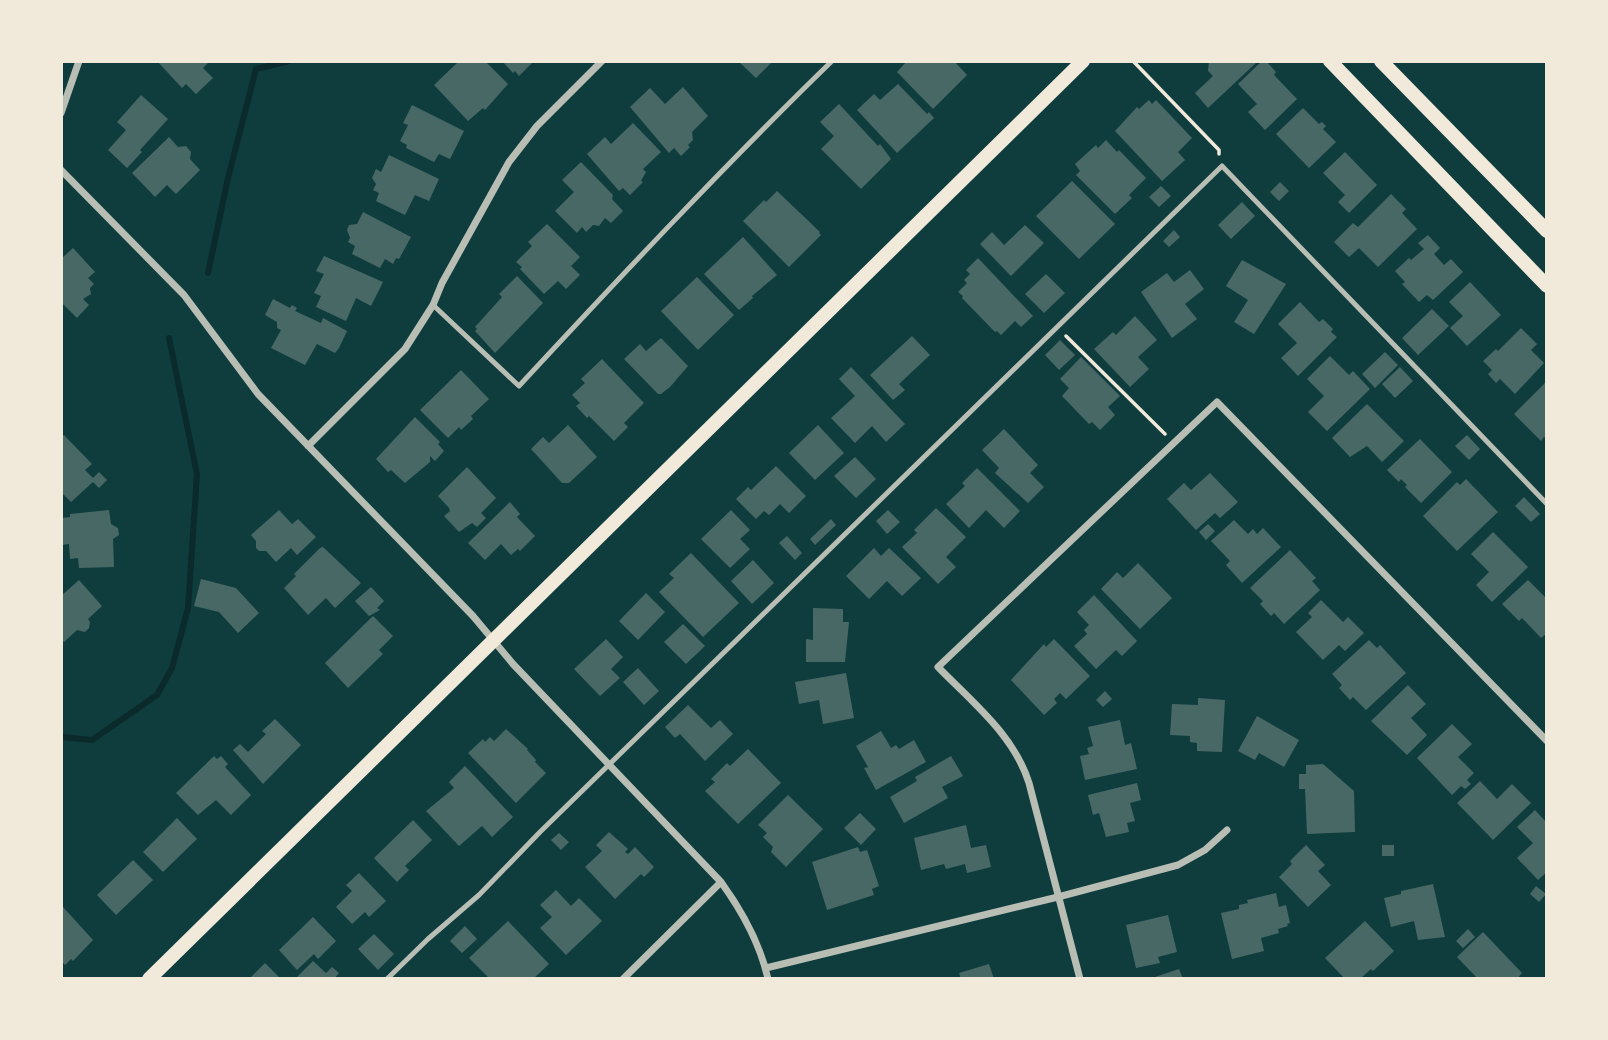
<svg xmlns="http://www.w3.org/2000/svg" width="1608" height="1040" font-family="Raleway,sans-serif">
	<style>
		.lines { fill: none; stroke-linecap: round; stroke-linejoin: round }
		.stream { stroke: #0a2a2b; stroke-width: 6 }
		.building { fill: #486865 }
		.path { stroke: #f1e9da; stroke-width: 3.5 }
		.service { stroke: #b8beb3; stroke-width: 5 }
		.minor { stroke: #b8beb3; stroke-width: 7 }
		.secondary { stroke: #f1e9da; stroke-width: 14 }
	</style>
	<rect width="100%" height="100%" fill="#0f3d3e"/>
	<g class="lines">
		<path class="stream" d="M208,273L228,178L256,69L289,61
			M61,737L92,740L157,695L172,668L188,608L197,474L169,338"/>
	</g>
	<path class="building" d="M157,61H210L203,68L213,78L196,94L186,84L182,88Z
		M459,61H485L508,84L485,110L483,108L468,121L434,85Z
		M502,61H534L519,76L515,71L513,73Z
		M738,61H773L756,78Z
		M907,61H954L967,75L933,109L897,72Z
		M1209,61H1258L1208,108L1195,93L1213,76L1208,71Z
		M1262,61H1266L1276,72L1274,75L1297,99L1265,130L1248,112L1257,104L1238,84Z
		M898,84L927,114L929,112L934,118L897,153L857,110L874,94L880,100Z
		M683,87L708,116L692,132L693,140L688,145L690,147L681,156L674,148L669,153L630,107L650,88L665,104Z
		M141,95L168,119L140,150L142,152L127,168L108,150L126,130L117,122Z
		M1149,100L1152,104L1156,100L1192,138L1178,152L1185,160L1162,181L1115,131L1137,107L1139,109Z
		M839,104L878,146L880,144L891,159L861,189L821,149L834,136L820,122Z
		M412,105L464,131L450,159L439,154L434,162L406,148L407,145L400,141L408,125L403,123Z
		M1303,108L1319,124L1322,122L1326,126L1323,129L1336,142L1309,168L1276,134Z
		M633,123L661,152L643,169L646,172L641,181L643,182L630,195L623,188L619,191L587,154L605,137L611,144Z
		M169,137L178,147L186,146L191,152L190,159L200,170L176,194L167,185L155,197L132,173Z
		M1106,140L1117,152L1119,150L1146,178L1129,195L1132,198L1115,214L1076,175L1080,171L1075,164L1096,145L1098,148Z
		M1345,152L1377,185L1349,213L1338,202L1345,195L1323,173Z
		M389,155L439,179L429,201L415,195L405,215L376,201L379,193L373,190L376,184L372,178L376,169L381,172Z
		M581,162L613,195L612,199L623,211L611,223L605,218L599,226L593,225L586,232L582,227L577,233L555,211L574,192L562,180Z
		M1072,181L1115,224L1079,259L1036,216Z
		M1280,182L1289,191L1279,201L1270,192Z
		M1161,186L1171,196L1159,207L1149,197Z
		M777,191L820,232L819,233L821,235L789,267L743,221L764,200L766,202Z
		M1391,194L1406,209L1402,213L1417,229L1378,267L1359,248L1349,257L1334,242L1353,223L1358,227Z
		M1242,202L1255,216L1231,239L1218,225Z
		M363,212L411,237L399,259L396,258L393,264L385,259L380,268L352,254L355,246L348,242L350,238L347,230L349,225L357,224Z
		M547,224L580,257L571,266L580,275L566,289L558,281L544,294L520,269L522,267L516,262L532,246L528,242Z
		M1025,225L1044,243L1011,276L980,244L992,232L1004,245Z
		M1174,230L1180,237L1169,247L1163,241Z
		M1428,235L1440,248L1434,254L1444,265L1451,259L1463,272L1433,300L1427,295L1419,302L1402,284L1405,282L1395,271L1409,258L1411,260L1424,249L1418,243Z
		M743,237L777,275L752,296L753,298L739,310L704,274Z
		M73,248L95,272L88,278L94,284L90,288L91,294L83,299L89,305L77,318L61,302V259Z
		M324,256L383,282L371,306L356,298L346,321L316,307L321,296L314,293L324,274L316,271Z
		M978,258L1033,316L1021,327L1015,321L1001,335L997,331L995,332L962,298L963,296L958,292L967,283L964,280L970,274L966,270Z
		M1242,260L1286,284L1254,334L1234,322L1248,300L1226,286Z
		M1190,270L1204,289L1185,304L1197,319L1172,338L1141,292L1167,273L1174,282Z
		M1046,274L1065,293L1044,313L1025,294Z
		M517,276L543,303L495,353L475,331L477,329L475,327L502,297L499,294Z
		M697,277L734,315L698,350L661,311Z
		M1470,282L1501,315L1467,346L1450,328L1463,316L1449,302Z
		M273,299L290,308L292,305L297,308L295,311L321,323L323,318L347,331L339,348L335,353L317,344L305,365L271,348L281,330L277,328V322L265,315Z
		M1300,302L1319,322L1323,319L1333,329L1331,332L1337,337L1298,376L1281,358L1297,343L1278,324Z
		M1432,309L1449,326L1418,355L1402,338Z
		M1135,316L1157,340L1138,357L1149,369L1130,387L1094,349L1113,332L1116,335Z
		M1521,328L1537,344L1531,350L1544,363L1515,394L1500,379L1496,383L1488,374L1492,370L1483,361L1496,349L1498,351Z
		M912,336L930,355L899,384L905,390L893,400L870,375Z
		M661,338L688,366L670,387L661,394H658L624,359L640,344L646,351Z
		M1060,340L1075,355L1059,370L1045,355Z
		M1385,352L1398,365L1375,388L1362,374Z
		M1330,356L1349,375L1353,371L1370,389L1327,431L1308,412L1324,396L1307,379Z
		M1081,357L1120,396L1108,407L1115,415L1100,430L1092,422L1089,424L1062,396L1069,388L1060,379Z
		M602,359L644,403L624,423L628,427L614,441L589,416L587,418L576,406L580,403L572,395L585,383L581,379Z
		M851,367L905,424L886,442L872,426L855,443L831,418L855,396L839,379Z
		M1400,367L1413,381L1395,398L1382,384Z
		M461,370L489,399L471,416L473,419L461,430L459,427L448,438L420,410Z
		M1547,381V439L1544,437L1541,441L1514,414Z
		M1367,404L1404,441L1382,462L1367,446L1350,457L1332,438Z
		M415,417L440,442L438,444L444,451L435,461L430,456V462L405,483L391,470L388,472L376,459Z
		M568,425L597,457L569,483H562L531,449L543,437L549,443Z
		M818,425L844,453L815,480L789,453Z
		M1004,429L1038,465L1030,473L1044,487L1028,503L995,473L999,468L982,450Z
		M64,435L92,464L85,470L93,478L99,472L107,480L99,488L93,482L71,502L61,492V438Z
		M1467,435L1480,449L1469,460L1455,446Z
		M1420,439L1452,472L1421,503L1405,487L1407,485L1401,479L1399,482L1387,470Z
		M855,457L876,479L856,498L834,476Z
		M776,466L806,496L789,513L780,504L769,515L764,511L756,519L736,499L748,487L751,490Z
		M467,467L496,498L481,513L486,518L477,527L472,523L459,532L444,516L450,511L449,508L438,496Z
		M977,468L1020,511L1004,528L986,510L969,528L946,504L965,486L962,483Z
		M1210,473L1238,502L1220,518L1215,513L1196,530L1167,499L1184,483L1191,490Z
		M1466,479L1498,512L1457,551L1423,516L1457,482L1460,485Z
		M1524,497L1540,514L1531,522L1515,506Z
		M510,502L520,514L517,517L535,536L520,551L518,549L511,555L501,544L485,560L468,543Z
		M936,508L966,537L946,557L956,567L938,584L902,547L917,533L914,530Z
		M109,510L111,524L118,528L119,535L113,539L114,567L79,568L78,558L70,559L69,544L62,545L61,518L70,517V514Z
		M279,510L292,524L298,519L316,537L297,555L291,548L276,562L266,551H259L256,548V541L251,535Z
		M731,510L750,530L740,539L750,549L730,568L701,539Z
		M888,510L900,522L887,534L876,521Z
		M831,519L836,525L815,545L810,539Z
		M1234,520L1248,534L1253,529L1257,534L1263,528L1281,547L1242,583L1226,565L1230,561L1211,541Z
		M1208,524L1215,531L1206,540L1199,532Z
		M1493,532L1528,567L1492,602L1476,585L1489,572L1471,554Z
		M787,536L802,553L795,560L779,543Z
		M323,547L361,583L335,608L326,598L308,615L284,588L296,576L294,574L320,548Z
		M874,548L881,556L889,548L921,578L902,596L887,581L869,599L846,576Z
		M1290,550L1316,578L1312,581L1320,590L1284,624L1274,613L1271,616L1260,604L1263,601L1250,588Z
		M691,553L739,603L703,637L659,592L674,578L669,574Z
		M753,560L774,583L752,604L731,581Z
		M1138,563L1172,598L1140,629L1101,589L1117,572L1123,578Z
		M201,579L236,588L259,613L238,633L219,612L194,606Z
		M79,580L102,606L88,619L90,622L89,628L85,632L77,630L64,642L61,639V596Z
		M1528,580L1547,599V633L1541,638L1522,618L1519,621L1502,604Z
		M371,587L384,601L377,608L380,610L369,616L355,601Z
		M646,593L665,612L638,640L619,621Z
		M1094,595L1137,641L1122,656L1116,650L1096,669L1074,646L1087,634L1084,630L1089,625L1077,612Z
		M1321,600L1343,622L1348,617L1364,633L1345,651L1339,645L1323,660L1296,632L1312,617L1308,613Z
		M813,608L843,609V622H849L845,662H806V639L813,640Z
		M373,616L393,636L379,650L383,654L348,688L325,663Z
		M683,624L705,646L686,664L664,642Z
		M606,639L623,657L611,669L620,678L600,696L574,669Z
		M1054,639L1090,676L1066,699L1060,693L1054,699L1057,703L1044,715L1011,680L1044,644L1046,647Z
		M1369,640L1377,648L1380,645L1406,673L1366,710L1353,697L1350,700L1339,688L1342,685L1332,674Z
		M638,668L659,691L644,705L623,682Z
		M846,673L854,718L823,724L819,700L799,704L795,682Z
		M1408,685L1426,704L1411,718L1427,735L1407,755L1371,721Z
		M1105,691L1112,699L1103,707L1096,700Z
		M1198,698L1225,700L1222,752L1197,751V743L1190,742V736L1170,735L1172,704L1198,705Z
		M688,705L711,728L720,720L733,734L705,761L680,734L675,738L665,727Z
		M1257,716L1299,740L1284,767L1259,753L1255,760L1238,751Z
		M275,719L301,745L263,784L233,750L240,744L248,752L266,734L262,731Z
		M1120,720L1125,745L1131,743L1137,769L1085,780L1080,756L1089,754L1087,748L1093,746L1088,727Z
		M1452,724L1472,744L1458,757L1474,773L1467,780L1471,784L1465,789L1461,786L1452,795L1417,758Z
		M506,729L528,749L527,750L536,760L535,762L546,773L516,803L468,753L483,739L485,742L490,737L494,741Z
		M881,731L891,748L896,745L899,749L914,740L926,762L876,790L864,768L868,767L856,746Z
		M748,749L781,783L738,824L705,791L715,782L711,779L727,763L730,766Z
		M214,756L217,759L221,756L228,764L225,767L251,795L231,815L216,800L198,815L176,793Z
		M951,756L963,776L942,787L948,798L904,823L890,797L917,781L915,777Z
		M1323,764L1354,791L1355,832L1307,834L1305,789H1299V774H1306V765Z
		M465,766L513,817L492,837L482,826L459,846L426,811L454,788L449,782Z
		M1480,781L1497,799L1512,784L1531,803L1493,840L1457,803Z
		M1137,783L1141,800L1130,803L1135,821L1127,823L1129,832L1106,837L1099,813L1093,815L1088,795Z
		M788,795L823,829L786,867L771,852L773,847L763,837L767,833L758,825Z
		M1535,810L1547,823V872L1538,880L1517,858L1533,843L1517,827Z
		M860,813L876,829L861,845L844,828Z
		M177,818L197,839L163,872L143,852Z
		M413,820L432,840L405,866L409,870L397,882L374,858Z
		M966,825L971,848L986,845L991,867L967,873L965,864L946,869L944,864L921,870L914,838Z
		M609,832L628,849L625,852L628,854L635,847L654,867L644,877L641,874L615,899L585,867L602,851L596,845Z
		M559,833L569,842L561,850L551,840Z
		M1306,845L1325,865L1318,871L1331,885L1308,907L1279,877L1292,864L1290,861Z
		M1382,845H1394V856H1382Z
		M858,847L860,852L867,850L879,886L872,889L874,895L827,910L812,862Z
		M133,860L153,880L116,915L97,895Z
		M359,873L386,901L369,917L365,912L352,924L336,907L352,891L346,885Z
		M1433,884L1445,937L1418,940L1414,921L1391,927L1384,898L1401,894V891Z
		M1536,886L1546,894L1539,902L1530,894Z
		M556,890L571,906L579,898L602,921L566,955L540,928L552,917L540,905Z
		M1276,893L1279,907L1286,905L1290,923L1287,924L1288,926L1278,929L1279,933L1261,938L1264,951L1232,959L1221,913L1239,909V905L1248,903L1247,900Z
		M63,907L93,940L73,961L71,959L65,965L61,961Z
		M1168,915L1177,952L1158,957L1160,963L1136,968L1126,925Z
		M313,917L336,941L318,959L314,954L297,970L279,950Z
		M508,921L549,964L533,979H490L469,958Z
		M1365,921L1394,951L1373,971L1371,969L1360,979H1345L1325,958Z
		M465,926L477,939L462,953L450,941Z
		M1468,929L1475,937L1463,948L1456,941Z
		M1483,932L1522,973L1517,979H1478L1457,957Z
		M374,934L394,954L378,970L358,949Z
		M313,961L326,973L332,967L339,973L334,979H295Z
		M265,963L281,979H249Z
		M989,964L994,979H961L959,973Z
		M1179,969L1183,979H1152V978Z"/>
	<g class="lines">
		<path class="path" d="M1133,61L1219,150V154
			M1066,336L1165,434"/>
		<path class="service" d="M433,305L519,386C621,276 724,166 832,61
			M387,979L428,939L479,895L540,832L1222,166L1547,504"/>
		<path class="minor" d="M61,113L79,61
			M61,170L184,295L258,394L473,616L513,664L721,882C742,911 760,943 768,979
			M308,446L405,349L433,305L442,283L509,162L537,126L602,61
			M766,968L1058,897L1178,865L1205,850L1227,830
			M623,979L721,882
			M1080,979L1029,783C1014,735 972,702 938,667L1217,402L1547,741"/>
		<path class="secondary" d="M1330,61L1547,286
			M1381,61L1547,231
			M149,979L1083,61"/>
	</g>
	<rect width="1608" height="1040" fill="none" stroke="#f1e9da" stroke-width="126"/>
</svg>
